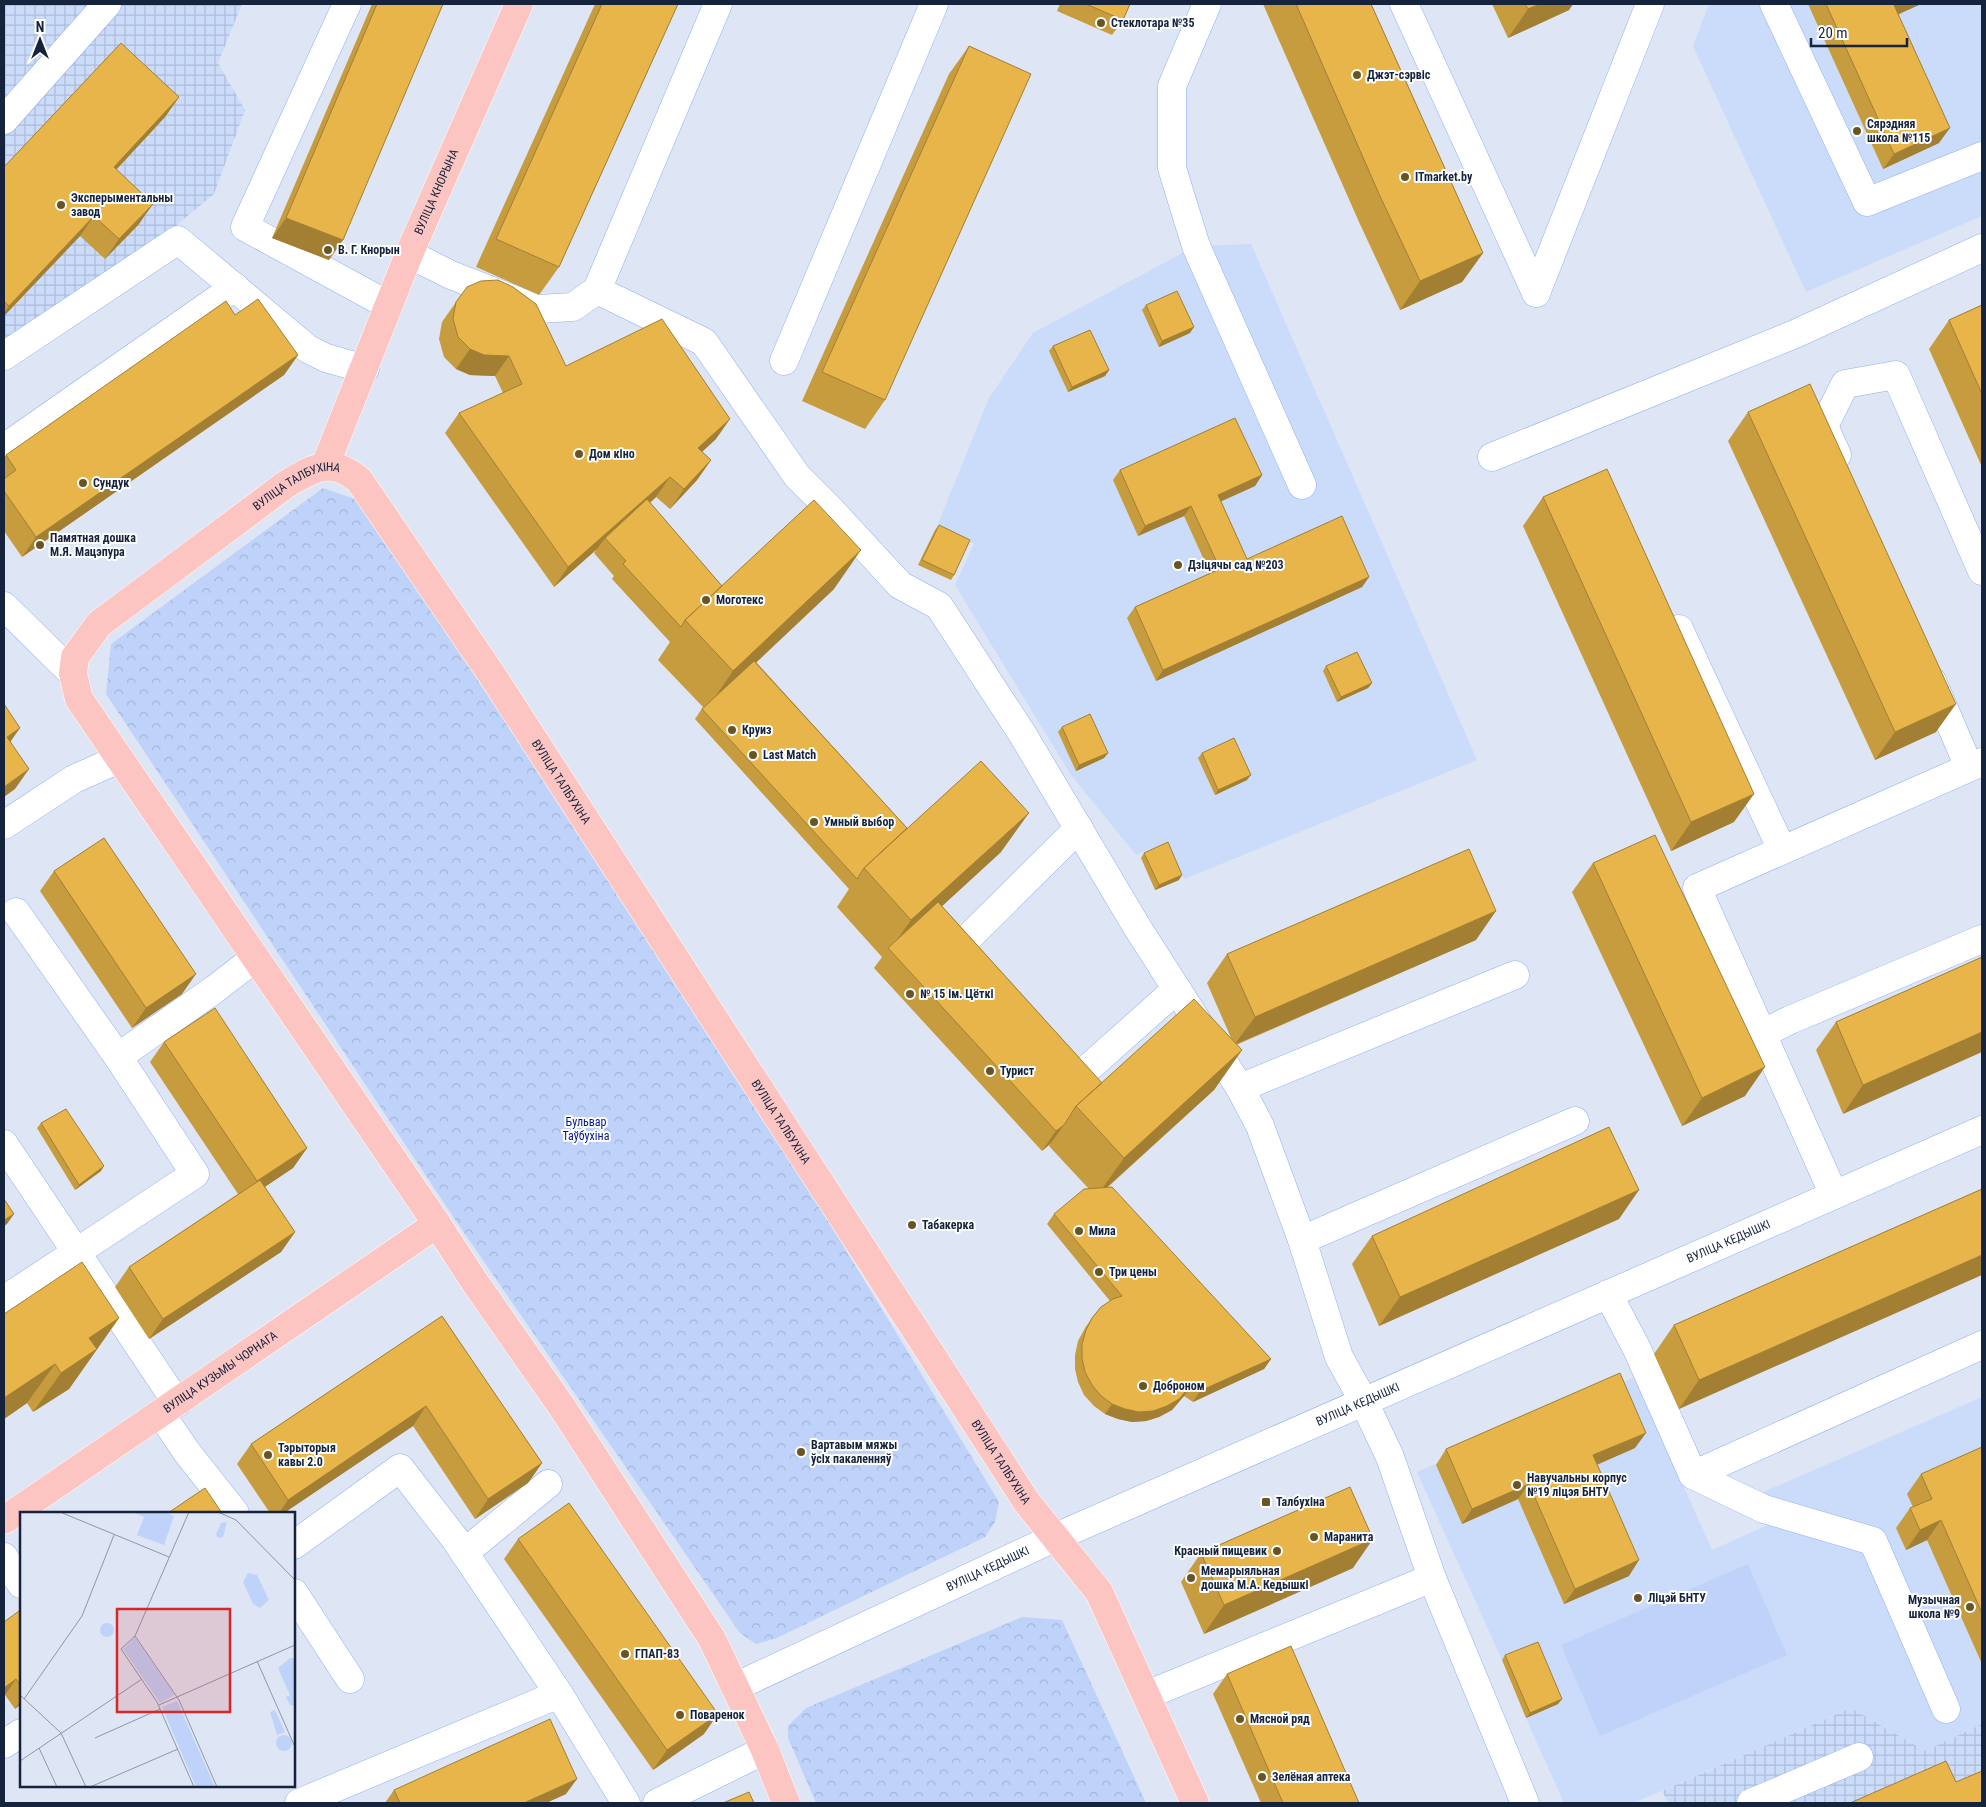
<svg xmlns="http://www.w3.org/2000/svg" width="1986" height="1807" font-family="'Roboto Condensed',sans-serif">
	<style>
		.built { fill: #cbdbfa }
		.industrial { fill: url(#industrial-grid) }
		.grass { fill: #bfd3fa }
		.park { fill: url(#park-crowns) }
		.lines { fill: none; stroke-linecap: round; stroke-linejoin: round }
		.minor-casing { stroke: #8eb0f5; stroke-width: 29 }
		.major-casing { stroke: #fff; stroke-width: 29 }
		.minor { stroke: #fff; stroke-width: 28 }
		.major { stroke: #fdc5c2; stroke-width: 28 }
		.wall { fill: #c79c3f }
		.shaded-wall { fill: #a27f33 }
		.building { fill: #e7b549; stroke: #a27f33 }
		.poi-dot { fill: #6b5424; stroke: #fff; stroke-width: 2 }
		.labels { text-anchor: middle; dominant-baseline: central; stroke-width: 4; stroke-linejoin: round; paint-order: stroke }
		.poi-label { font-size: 12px; font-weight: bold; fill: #16233d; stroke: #fff; text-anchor: start }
		.street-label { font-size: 12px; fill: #16233d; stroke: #fff }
		.park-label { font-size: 12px; fill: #001596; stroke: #fff }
		.inset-road { fill: none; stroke: #8e97ab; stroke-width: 1 }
		.view { fill: #d62828; fill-opacity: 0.15; stroke: #d62828; stroke-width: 2.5 }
		.inset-edge { fill: none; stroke: #16233d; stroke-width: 2.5 }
	</style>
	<defs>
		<pattern id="industrial-grid" width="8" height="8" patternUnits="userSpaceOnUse" patternTransform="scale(1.25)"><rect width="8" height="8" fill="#cbdbfa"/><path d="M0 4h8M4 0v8" fill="none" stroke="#aebcd7"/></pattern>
		<pattern id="park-crowns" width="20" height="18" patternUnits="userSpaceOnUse" patternTransform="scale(1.25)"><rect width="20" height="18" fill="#bfd3fa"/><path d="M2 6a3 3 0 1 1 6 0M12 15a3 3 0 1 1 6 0" fill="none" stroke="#a3b5d7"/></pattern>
	</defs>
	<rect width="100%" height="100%" fill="#dee5f4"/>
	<path class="built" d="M1709,4H1982V216L1806,292L1693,46Z
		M1251,244L1477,760L1184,879L1165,844L1136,855L1071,775L955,585L974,544L938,524L989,398L1033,333L1196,246Z
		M1635,1377L1712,1550L1770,1524L1759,1494L1982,1397V1724L1925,1751L1851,1708L1633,1803H1564L1526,1718L1558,1704L1534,1647L1502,1660L1417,1472Z"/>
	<path class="industrial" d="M4,4H242L218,63L245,110L214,194L4,369Z
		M1851,1708L1925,1751L1982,1724V1803H1669L1662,1791Z"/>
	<path class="grass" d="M1748,1564L1787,1655L1600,1736L1561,1645Z"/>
	<path class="park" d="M323,488L358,500L728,1056L999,1502L995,1522L985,1537L777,1638L756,1644L740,1633L456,1221L106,694L111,644Z
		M1022,1617L1062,1620L1146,1803H816L788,1738V1726L806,1708Z"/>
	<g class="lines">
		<defs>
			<g id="minor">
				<path d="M347,4L245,227L388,305"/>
				<path d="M1207,4L1172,86V168L1196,246L1302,485"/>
				<path d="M1404,4L1536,293"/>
				<path d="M1774,4L1867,202L1982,156"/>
				<path d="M4,120L107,4"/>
				<path d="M409,254L451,275L538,309L573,307L597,290L718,4"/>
				<path d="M597,290L704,342L797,476L831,510L900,585L939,606L1023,735L1137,927L1240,1088L1260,1126L1302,1240L1339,1357L1364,1402L1390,1457L1432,1578L1525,1803"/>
				<path d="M1536,293L1650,4"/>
				<path d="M4,356L178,240L308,349L326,358L365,369"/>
				<path d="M784,361L934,4"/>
				<path d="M4,448L235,287"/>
				<path d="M1837,455L1824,426L1845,384L1896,375L1982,571"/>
				<path d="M1492,457L1795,334L1982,248"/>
				<path d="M4,606L73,674"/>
				<path d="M1679,629L1782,850"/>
				<path d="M1932,681L1969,767"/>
				<path d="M4,825L74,779L119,759"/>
				<path d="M971,935L1079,828"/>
				<path d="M1762,1034L1790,1020L1982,939"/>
				<path d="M118,1057L215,989L255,958"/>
				<path d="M1086,1070L1177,989"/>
				<path d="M1240,1088L1515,975"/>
				<path d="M4,1144L177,1403"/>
				<path d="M1834,1195L1697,888L1982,762"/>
				<path d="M1302,1240L1575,1121"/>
				<path d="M1608,1294L1637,1349L1693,1475L1982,1345"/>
				<path d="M4,1300L195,1174L118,1057L16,912"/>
				<path d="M161,1414L186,1451L235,1513"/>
				<path d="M1693,1475L1764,1509L1873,1541L1946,1709"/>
				<path d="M294,1545L400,1468L455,1539L559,1694L299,1803"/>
				<path d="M464,1553L548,1484"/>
				<path d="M4,1557L21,1584"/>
				<path d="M294,1593L350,1679"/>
				<path id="s1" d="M735,1687L1056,1537L1982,1130"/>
				<path d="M559,1694L626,1803"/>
				<path d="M1147,1695L1432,1578"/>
				<path d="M4,1744L21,1733"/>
				<path d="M657,1803L765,1750"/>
				<path d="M1751,1803L1859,1757"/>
			</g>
			<g id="major">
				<path id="s2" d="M325,466L409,254L519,4"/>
				<path id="s3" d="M4,1520L437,1224"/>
				<path id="s4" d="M786,1803L765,1750L712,1639L562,1407L474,1281L437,1224L79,699L73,674L75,657L99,624L285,485C312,469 330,456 359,480L492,675L1026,1501L1099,1592L1195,1803"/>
			</g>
		</defs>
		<use href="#minor" class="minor-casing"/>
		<use href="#major" class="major-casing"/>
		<use href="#minor" class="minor"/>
		<use href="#major" class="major"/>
	</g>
	<path class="wall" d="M372,4H443L329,260L272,238Z
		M595,4H678L559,267L539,295L476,267Z
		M1060,4H1130L1123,20L1112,35L1057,11Z
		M1263,4H1371L1483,253L1462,282L1400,310L1359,222Z
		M1492,4H1573L1569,10L1508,38Z
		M1808,4H1921L1898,14L1939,143L1883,169Z
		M969,46L885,400L865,429L802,401L949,74Z
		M179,97L165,117L116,170L139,224L105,259L80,236L4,316V167Z
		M456,302L566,366L716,439L702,452L711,460L697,480L670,509L656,497L650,503L722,586L834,589L756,662L907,828L1001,852L942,906L1102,1083L1232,1040L1207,983L1227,954L1476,940L1236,1045L1242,1050L1214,1090L1108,1187L1271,1359L1264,1369L1193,1402L1184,1396L1172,1410L1159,1417L1146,1421L1132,1422L1118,1419L1105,1414L1094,1406L1084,1395L1078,1382L1075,1369V1355L1078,1341L1085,1328L1092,1318L1110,1301L1047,1224L1054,1214L1089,1189L1049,1146L1050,1144L1042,1151L874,968L882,957L837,907L849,889L695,719L703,707L658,660L670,642L612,579L614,576L594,553L597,549L554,587L445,433L459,413L503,393L495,376L470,375L456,369L444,357L439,339L442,322Z
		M1146,305L1190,333L1159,347L1142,310Z
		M1982,305V467L1929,349L1949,320Z
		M235,315L298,355L284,375L22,557L4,531V458L6,455Z
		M1053,346L1109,370L1105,376L1068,392L1049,351Z
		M1748,412L1936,732L1875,760L1728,441Z
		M1120,470L1262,475L1255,486L1221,501L1247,559L1369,577L1362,587L1156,681L1127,618L1135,607L1210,573L1184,516L1138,536L1113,480Z
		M1543,497L1734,822L1671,851L1523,526Z
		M939,525L954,575L951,580L918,565L935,530Z
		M1326,666L1372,683L1368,688L1337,702L1323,671Z
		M1062,727L1108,753L1104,758L1076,771L1058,732Z
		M1202,753L1247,780L1215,795L1198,758Z
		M1144,853L1179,880L1155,890L1141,858Z
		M1593,863L1745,1096L1682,1126L1572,892Z
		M54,871L182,994L132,1028L40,891Z
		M1982,957L1843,1114L1816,1050L1836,1022Z
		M164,1042L307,1148L293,1168L265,1187L295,1232L281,1252L149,1339L115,1287L129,1267L238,1194L150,1062Z
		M41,1123L101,1171L75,1190L37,1128Z
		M1982,1189L1679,1409L1654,1354L1674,1325Z
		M1619,1219L1379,1326L1352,1264L1372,1236Z
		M4,1314L119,1318L69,1389L33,1412L27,1403L4,1419Z
		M442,1316L542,1463L528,1483L475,1519L413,1426L284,1513H270L237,1464L251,1444Z
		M1982,1447V1664L1927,1540L1906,1550L1896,1528L1910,1508L1913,1507L1907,1494L1921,1474Z
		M1635,1448L1597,1464L1629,1576L1564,1604L1518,1499L1462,1524L1436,1465L1446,1449Z
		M518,1539L704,1734L653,1770L504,1559Z
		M1201,1553L1353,1568L1204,1634L1181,1582Z
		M21,1614V1704L15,1709L5,1695H4V1622Z
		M1505,1655L1558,1704L1526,1718L1502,1660Z
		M1227,1674L1359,1803H1261L1213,1694Z
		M394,1790L566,1794L546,1803H385Z"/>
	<path class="shaded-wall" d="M1540,4H1573L1569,10L1508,38L1528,9Z
		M1898,4H1921L1884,21L1894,5Z
		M179,97L165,117L100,187L114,167Z
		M1950,128L1939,143L1883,169L1894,154Z
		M153,204L139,224L105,259L119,239Z
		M94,216L80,236L4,316V313L9,306Z
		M286,218L343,240L329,260L272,238Z
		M1483,253L1462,282L1400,310L1420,281Z
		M1194,327L1190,333L1159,347L1162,341Z
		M470,349L509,356L495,376L470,375L456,369Z
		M298,355L284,375L22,557L36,537Z
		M1109,370L1105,376L1068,392L1072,387Z
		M730,419L716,439L684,468L698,448Z
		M711,460L697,480L670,509L684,489Z
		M1262,475L1255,486L1211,506L1218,495Z
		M670,477L656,497L607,540L605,538L597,549L554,587L568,567Z
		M1191,506L1184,516L1138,536L1145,526Z
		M861,550L834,589L706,710L733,671Z
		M1369,577L1362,587L1156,681L1163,670Z
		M1372,683L1368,688L1337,702L1341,697Z
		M1956,704L1936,732L1875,760L1895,732Z
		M20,728L6,748L7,737Z
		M1108,753L1104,758L1076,771L1079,765Z
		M29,769L15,789L4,797V787Z
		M1251,775L1247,780L1215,795L1218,790Z
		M1754,794L1734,822L1671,851L1691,822Z
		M1029,813L1001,852L892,952L890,950L911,920Z
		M1182,875L1179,880L1155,890L1159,885Z
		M1496,911L1476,940L1234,1045L1255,1017Z
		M196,974L182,994L132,1028L146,1008Z
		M1982,1032V1052L1843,1114L1863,1085Z
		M1242,1050L1214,1090L1096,1197L1124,1158Z
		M1765,1067L1745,1096L1682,1126L1702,1098Z
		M1064,1125L1050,1144L1042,1151L1056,1131Z
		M307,1148L293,1168L243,1201L257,1181Z
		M104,1166L101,1171L75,1190L79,1185Z
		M1639,1190L1619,1219L1379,1326L1400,1297Z
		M14,1214L7,1224L4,1226V1220Z
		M295,1232L281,1252L149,1339L163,1319Z
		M1982,1255V1275L1679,1409L1699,1380Z
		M119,1318L69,1389L33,1412L61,1373L89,1338Z
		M1271,1359L1264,1369L1193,1402L1200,1391Z
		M55,1364L27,1403L4,1419V1398Z
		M1191,1385L1184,1396L1172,1410L1159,1417L1146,1421L1132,1422L1118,1419L1105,1414L1112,1404Z
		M426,1406L413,1426L284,1513H279L288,1500Z
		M1646,1433L1635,1448L1583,1471L1593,1455Z
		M542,1463L528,1483L475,1519L488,1499Z
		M1529,1484L1518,1499L1462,1524L1472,1509Z
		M1941,1520L1927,1540L1906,1550L1920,1530Z
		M1373,1539L1353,1568L1204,1634L1224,1605Z
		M1639,1560L1629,1576L1564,1604L1575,1589Z
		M16,1679L5,1695H4V1688Z
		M1562,1699L1558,1704L1526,1718L1530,1713Z
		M21,1700V1704L15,1709Z
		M718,1714L704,1734L653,1770L667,1750Z
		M577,1779L566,1794L546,1803H524Z"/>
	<path class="building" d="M377,4H443L343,240L286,218Z
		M602,4H678L559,267L496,239Z
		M1086,4H1130L1123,20Z
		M1296,4H1371L1483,253L1420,281L1379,194Z
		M1525,4H1540L1528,9Z
		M1826,4H1898L1894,5L1950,128L1894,154Z
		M121,43L179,97L114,167L153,204L119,239L94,216L9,306L4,301V167Z
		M969,46L1031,74L885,400L822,372Z
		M498,280L513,287L536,304L566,366L662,319L730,419L698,448L711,460L684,489L670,477L568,567L459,413L522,384L509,356L484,355L470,349L458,337L453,319L456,302L467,287L481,281Z
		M1177,291L1194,327L1162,341L1146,305Z
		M258,299L298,355L36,537L4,491V479L16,470L6,455L226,301L235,315Z
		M1982,305V394L1949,320Z
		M1090,330L1109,370L1072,387L1053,346Z
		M1810,384L1956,704L1895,732L1748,412Z
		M1235,418L1262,475L1218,495L1247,559L1342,516L1369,577L1163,670L1135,607L1220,569L1191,506L1145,526L1120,470Z
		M1607,469L1754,794L1691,822L1543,497Z
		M647,499L722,586L685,620L681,627L623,564L626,561L605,538Z
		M814,500L861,550L733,671L685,620Z
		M939,525L970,540L954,575L922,560Z
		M1357,652L1372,683L1341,697L1326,666Z
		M754,661L907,828L864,868L857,879L702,709Z
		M4,704L20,728L7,737L29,769L4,787Z
		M1090,714L1108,753L1079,765L1062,727Z
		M1234,738L1251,775L1218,790L1202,753Z
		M981,761L1029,813L911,920L864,868Z
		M1655,835L1765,1067L1702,1098L1593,863Z
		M104,838L196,974L146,1008L54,871Z
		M1168,842L1182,875L1159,885L1144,853Z
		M1469,849L1496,911L1255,1017L1227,954Z
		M938,902L1102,1083L1076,1106L1064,1125L1056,1131L888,948Z
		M1982,957V1032L1863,1085L1836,1022Z
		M1194,999L1242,1050L1124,1158L1076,1106Z
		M215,1008L307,1148L257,1181L164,1042Z
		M66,1109L104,1166L79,1185L41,1123Z
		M1609,1127L1639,1190L1400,1297L1372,1236Z
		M260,1180L295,1232L163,1319L129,1267Z
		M1112,1187L1271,1359L1200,1391L1191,1385L1179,1399L1167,1406L1153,1411L1139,1412L1125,1409L1112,1404L1101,1396L1092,1385L1085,1372L1082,1358V1344L1086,1330L1092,1318L1101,1307L1113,1299L1122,1296L1054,1214L1084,1189Z
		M1982,1189V1255L1699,1380L1674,1325Z
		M4,1199L14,1214L4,1220Z
		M82,1262L119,1318L89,1338L97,1349L61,1373L55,1364L4,1398V1314Z
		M442,1316L542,1463L488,1499L426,1406L288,1500L251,1444Z
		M1620,1373L1646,1433L1593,1455L1639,1560L1575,1589L1529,1484L1472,1509L1446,1449Z
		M1982,1447V1613L1941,1520L1920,1530L1910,1508L1932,1499L1921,1474Z
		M1350,1487L1373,1539L1224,1605L1201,1553Z
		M205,1488L222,1513H168Z
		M569,1503L718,1714L667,1750L518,1539Z
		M19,1611L21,1614V1687L16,1679L4,1688V1622Z
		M1538,1642L1562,1699L1530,1713L1505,1655Z
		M1291,1646L1359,1803H1283L1227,1674Z
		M550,1719L577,1779L524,1803H400L394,1790Z
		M1946,1761L1956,1782L1982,1771V1803H1850Z
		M749,1792L754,1803H723Z"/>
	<g class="poi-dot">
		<circle cx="1101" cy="23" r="5"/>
		<circle cx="1357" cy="75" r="5"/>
		<circle cx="1857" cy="131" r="5"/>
		<circle cx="1405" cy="177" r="5"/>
		<circle cx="61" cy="205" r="5"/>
		<circle cx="328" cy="250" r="5"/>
		<circle cx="579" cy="454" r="5"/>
		<circle cx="83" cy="483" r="5"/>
		<circle cx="40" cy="545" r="5"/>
		<circle cx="1178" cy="565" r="5"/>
		<circle cx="706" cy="600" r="5"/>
		<circle cx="732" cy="730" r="5"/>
		<circle cx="753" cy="755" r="5"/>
		<circle cx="814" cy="822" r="5"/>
		<circle cx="910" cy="994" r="5"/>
		<circle cx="990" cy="1071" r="5"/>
		<circle cx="912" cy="1225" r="5"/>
		<circle cx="1079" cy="1231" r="5"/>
		<circle cx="1099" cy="1272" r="5"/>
		<circle cx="1143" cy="1386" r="5"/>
		<circle cx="801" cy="1452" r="5"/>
		<circle cx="268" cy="1455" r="5"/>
		<circle cx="1517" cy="1485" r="5"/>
		<rect x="1261" y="1497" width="10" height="10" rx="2.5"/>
		<circle cx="1314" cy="1537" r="5"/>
		<circle cx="1277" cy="1551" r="5"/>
		<circle cx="1191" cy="1578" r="5"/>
		<circle cx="1638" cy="1598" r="5"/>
		<circle cx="1970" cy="1607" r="5"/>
		<circle cx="625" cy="1654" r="5"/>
		<circle cx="680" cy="1715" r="5"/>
		<circle cx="1240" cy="1719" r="5"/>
		<circle cx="1262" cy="1777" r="5"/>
	</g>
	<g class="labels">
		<g class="poi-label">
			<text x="1111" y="23">Стеклотара №35</text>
			<text x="1367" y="75">Джэт-сэрвіс</text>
			<text x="1867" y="124">Сярэдняя<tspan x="1867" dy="14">школа №115</tspan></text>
			<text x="1415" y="177">ITmarket.by</text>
			<text x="71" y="198">Эксперыментальны<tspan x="71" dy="14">завод</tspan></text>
			<text x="338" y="250">В. Г. Кнорын</text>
			<text x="589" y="454">Дом кіно</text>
			<text x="93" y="483">Сундук</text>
			<text x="50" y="538">Памятная дошка<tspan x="50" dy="14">М.Я. Мацэпура</tspan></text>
			<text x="1188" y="565">Дзіцячы сад №203</text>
			<text x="716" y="600">Моготекс</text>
			<text x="742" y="730">Круиз</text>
			<text x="763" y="755">Last Match</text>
			<text x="824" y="822">Умный выбор</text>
			<text x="920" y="994">№ 15 ім. Цёткі</text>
			<text x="1000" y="1071">Турист</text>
			<text x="922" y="1225">Табакерка</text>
			<text x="1089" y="1231">Мила</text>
			<text x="1109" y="1272">Три цены</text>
			<text x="1153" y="1386">Доброном</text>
			<text x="811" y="1445">Вартавым мяжы<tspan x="811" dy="14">ўсіх пакаленняў</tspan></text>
			<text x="278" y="1448">Тэрыторыя<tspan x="278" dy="14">кавы 2.0</tspan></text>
			<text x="1527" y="1478">Навучальны корпус<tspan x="1527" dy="14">№19 ліцэя БНТУ</tspan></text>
			<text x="1276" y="1502">Талбухіна</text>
			<text x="1324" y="1537">Маранита</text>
			<text x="1267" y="1551" text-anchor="end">Красный пищевик</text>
			<text x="1201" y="1571">Мемарыяльная<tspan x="1201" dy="14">дошка М.А. Кедышкі</tspan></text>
			<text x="1648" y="1598">Ліцэй БНТУ</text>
			<text x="1960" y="1600" text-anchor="end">Музычная<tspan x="1960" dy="14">школа №9</tspan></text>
			<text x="635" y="1654">ГПАП-83</text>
			<text x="690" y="1715">Поваренок</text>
			<text x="1250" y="1719">Мясной ряд</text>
			<text x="1272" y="1777">Зелёная аптека</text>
		</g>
		<g class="street-label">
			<text stroke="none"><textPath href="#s2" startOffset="296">ВУЛІЦА КНОРЫНА</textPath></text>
			<text stroke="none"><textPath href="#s4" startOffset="1640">ВУЛІЦА ТАЛБУХІНА</textPath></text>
			<text stroke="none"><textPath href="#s4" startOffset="2074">ВУЛІЦА ТАЛБУХІНА</textPath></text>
			<text stroke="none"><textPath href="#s4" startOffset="2479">ВУЛІЦА ТАЛБУХІНА</textPath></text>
			<text stroke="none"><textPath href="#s1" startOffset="1089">ВУЛІЦА КЕДЫШКІ</textPath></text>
			<text stroke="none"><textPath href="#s3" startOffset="262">ВУЛІЦА КУЗЬМЫ ЧОРНАГА</textPath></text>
			<text stroke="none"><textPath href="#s1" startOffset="684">ВУЛІЦА КЕДЫШКІ</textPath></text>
			<text stroke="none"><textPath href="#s4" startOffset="2884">ВУЛІЦА ТАЛБУХІНА</textPath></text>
			<text stroke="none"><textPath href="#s1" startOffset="279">ВУЛІЦА КЕДЫШКІ</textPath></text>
		</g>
		<g class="park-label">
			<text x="586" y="1122">Бульвар<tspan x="586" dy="14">Таўбухіна</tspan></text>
		</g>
	</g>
	<g transform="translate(20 1512)">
		<rect width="275" height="275" fill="#dee5f4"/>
		<path d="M207,10L203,25L198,26L196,22L201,11ZM228,61L237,63L249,88L240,96L233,92L223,70ZM80 118a7 7 0 1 1 14 0a7 7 0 1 1-14 0ZM270,146H275V194L270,193L266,185L270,183L258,156ZM255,198L265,220L257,223L250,200ZM256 231a8 8 0 1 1 16 0a8 8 0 1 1-16 0Z" fill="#bfd3fa"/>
		<path d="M113,0H144L154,4L144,33L117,23L124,5ZM115,125L154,182L153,184L140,191L103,137ZM157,189L195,275H176L142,195Z" fill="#bfd3fa"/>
		<path class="inset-road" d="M40,0L149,45M198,0L216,8L275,68M115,124L101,137L137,190L174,275M115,124L159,188L197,275M115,124L169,0M237,149L275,235M0,183L41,221L66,275M4,187L62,104L94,23M139,193L275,133M75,226L140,197M19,236L37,275M0,249L122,167M70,275L158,237"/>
		<path class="view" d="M97,97H210V200H97Z"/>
		<rect width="275" height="275" class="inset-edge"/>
	</g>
	<rect width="1986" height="1807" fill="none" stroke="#16233d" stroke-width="10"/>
	<g transform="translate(40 40)" stroke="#ffffff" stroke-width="4" paint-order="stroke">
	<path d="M0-4L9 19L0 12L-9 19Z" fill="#16233d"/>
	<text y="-8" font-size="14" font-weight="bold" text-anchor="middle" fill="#16233d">N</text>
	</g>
	<path d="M1811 38v8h96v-8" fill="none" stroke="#16233d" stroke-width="2.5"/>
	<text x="1818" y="38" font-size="15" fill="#16233d" stroke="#ffffff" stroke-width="4" paint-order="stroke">20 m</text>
</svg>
